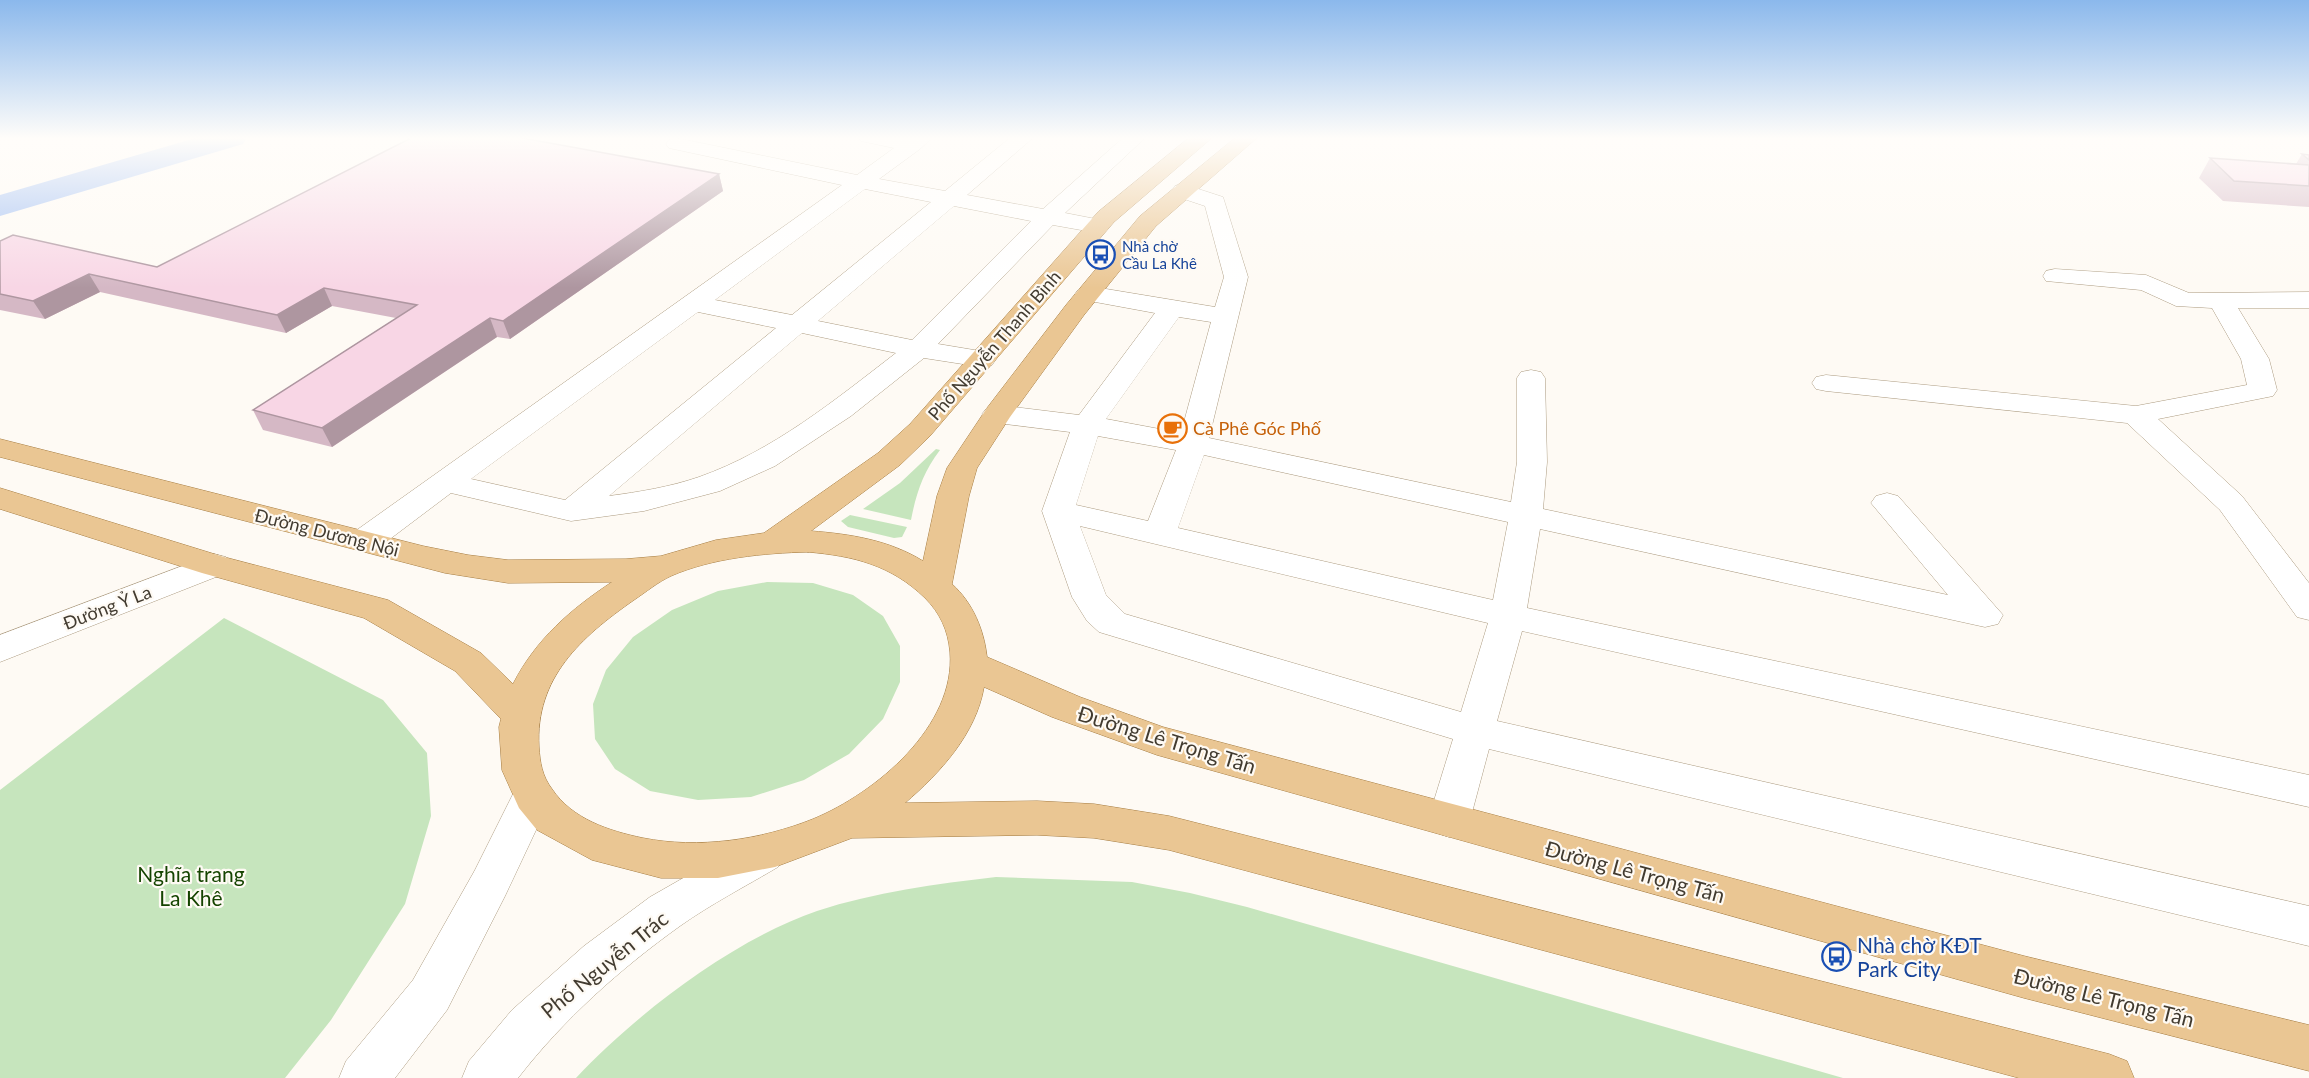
<svg xmlns="http://www.w3.org/2000/svg" width="2309" height="1078" font-family="Lato,sans-serif">
	<style>
		.green { fill: #c6e5bd }
		.lines { fill: none; stroke-linecap: round; stroke-linejoin: round }
		.river { fill: #a1bff3; fill-rule: evenodd }
		.minor-casing { stroke: #ac9b80; stroke-width: 1 }
		.secondary-casing { stroke: #ac9b80; stroke-width: 1 }
		.primary-casing { stroke: #a67d42; stroke-width: 1 }
		.minor { fill: #fff; fill-rule: evenodd }
		.secondary { fill: #fff; fill-rule: evenodd }
		.primary { fill: #eac693; fill-rule: evenodd }
		.wall { fill: #d5b8c5 }
		.shaded-wall { fill: #ae96a0 }
		.building { fill: #f8d6e5; stroke: #ae96a0; stroke-width: 1.5 }
		.labels { text-anchor: middle; dominant-baseline: central; stroke-width: 4.5; stroke-linejoin: round; paint-order: stroke }
		.far-transit-label { font-size: 15px; fill: #164399; stroke: #fefaf4; text-anchor: start }
		.street-label { font-size: 18px; fill: #423b30; stroke: #fefaf4 }
		.food-label { font-size: 18px; fill: #c56008; stroke: #fefaf4; text-anchor: start }
		.near-street-label { font-size: 21px; fill: #423b30; stroke: #fefaf4 }
		.near-park-label { font-size: 21px; fill: #154401; stroke: #fefaf4 }
		.near-transit-label { font-size: 21px; fill: #164399; stroke: #fefaf4; text-anchor: start }
	</style>
	<rect width="100%" height="100%" fill="#fefaf4"/>
	<path class="green" d="M936,449L940,450C923,472 916,494 911,520L863,509L900,483Z
		M850,515L907,527L902,537L894,538L848,527L841,521Z
		M767,582L813,583L853,595L883,616L900,646V682L883,719L849,754L804,780L751,797L698,800L650,791L615,769L595,739L593,704L606,670L633,637L672,610L718,591Z
		M224,618L383,700L427,753L431,816L405,904L331,1020L285,1078H0V790Z
		M996,877L1132,882L1190,893L1247,907L1843,1078H576C637,1013 733,940 817,911C875,892 936,884 996,877Z"/>
	<g class="lines">
		<path class="river" d="M199,137H247L243,144L0,216V195Z"/>
		<defs>
			<path id="minor" d="M858,137H933L920,149L879,179L945,191L1011,137H1034L967,195L1043,209L1124,137H1146L1065,213L1106,221L1110,226L1106,231L1098,233L1053,225L938,344L992,353L996,359L992,365L982,367L924,358L851,416L775,466L720,491L644,511L571,521L451,493L378,548L366,551L354,548L349,540L354,532L842,185L669,148L666,144L669,140L676,138L857,175L894,148L861,141ZM865,189L931,202L792,315L715,300ZM954,206L1031,221L912,340L818,321ZM698,312L776,328L565,500L471,479ZM802,333L896,353C835,400 773,451 699,477C670,487 639,492 609,496Z
				M1183,184L1223,197L1248,277L1209,438L1511,502L1517,462V378L1521,372L1531,370L1541,372L1545,378L1547,462L1543,509L1948,595L1871,503L1876,496L1887,493L1898,496L2003,615L1998,624L1985,627L1540,529L1527,608L2309,775V807L1522,631L1497,721L2309,906V946L1489,749L1470,820L1464,832L1449,837L1434,832L1428,820L1453,739L1099,632L1087,621L1072,597L1042,511L1070,432L997,423L987,420L982,414L987,408L997,405L1079,415L1155,313L1079,299L1075,294L1079,289L1088,286L1215,307L1224,277L1205,206L1175,196L1172,191L1175,186ZM1179,317L1211,322L1181,433L1106,419ZM1098,436L1176,450L1148,521L1076,505ZM1204,455L1508,522L1493,600L1178,528ZM1080,526L1488,623L1461,712L1125,614L1106,595Z
				M2055,269L2146,275L2189,293L2309,292V308H2238L2269,359L2277,390L2273,396L2158,419L2242,496L2309,583V620L2297,617L2220,510L2127,423L1826,391L1816,389L1812,383L1816,377L1826,375L2136,406L2247,385L2241,359L2212,308L2176,306L2141,290L2046,281L2043,276L2046,271Z
				M214,554L226,557L231,565L226,573L0,662V635Z"/>
			<path id="secondary" d="M533,778L547,782L553,794L505,896L447,1010L395,1078H339L346,1061L413,980L475,870L519,782Z
				M763,836L778,841L784,854L778,867C746,886 711,904 680,926C620,969 564,1019 518,1078H462L469,1061L512,1010L584,946L650,897L748,841Z"/>
			<path id="primary" d="M1190,137H1213L1114,222L930,436L900,465L811,531C850,534 889,540 923,561L937,496L947,468L987,408L1066,305L1140,216L1236,137H1258L1156,226L1084,315L1010,417L977,468L969,496L952,584C973,603 984,630 987,657L1080,697L1163,727L2024,956L2309,1025V1071L2024,998L1157,755L1052,717L984,687C976,734 940,773 905,803L1037,801L1094,804L1169,816L2109,1054L2127,1061L2134,1078H2019L1169,850L1094,838L1037,835L852,838L775,867L718,878H661L592,860L537,830L519,808L502,770L499,727L501,719L455,671L364,618L202,573L0,509V488L224,557L388,600L481,653L513,684C536,639 571,609 612,582L508,583L445,573L0,457V439L423,546L468,555L508,560L626,559L661,556L716,540L764,533L878,453L910,424L1098,212ZM808,552C854,556 891,565 925,598C940,613 948,630 950,652C956,726 876,793 813,819C761,840 698,849 643,838C609,831 572,819 552,789C542,776 540,762 539,747C535,678 581,637 634,600C646,592 658,582 671,576C712,558 764,553 808,552Z"/>
		</defs>
		<use href="#minor" class="minor-casing"/>
		<use href="#secondary" class="secondary-casing"/>
		<use href="#primary" class="primary-casing"/>
		<use href="#minor" class="minor"/>
		<use href="#secondary" class="secondary"/>
		<use href="#primary" class="primary"/>
	</g>
	<path class="wall" d="M2302,154L2309,155V207L2223,201L2199,178L2210,158L2296,164Z
		M719,174L723,191L510,339L497,337L332,447L263,430L253,410L396,318L332,306L286,333L100,292L45,319L0,310V241L157,267Z"/>
	<path class="shaded-wall" d="M719,174L723,191L510,339L503,321Z
		M89,274L100,292L45,319L33,301Z
		M324,288L332,306L286,333L277,315Z
		M490,318L497,337L332,447L322,428Z"/>
	<path class="building" d="M413,137H517L719,174L503,321L490,318L322,428L253,410L417,305L324,288L277,315L89,274L33,301L0,294V241L13,235L157,267Z
		M2302,154L2309,155V160Z
		M2210,158L2309,165V186L2234,181Z"/>
	<linearGradient id="sky" x2="0" y2="1"><stop stop-color="#8bb8ec"/><stop offset="0.48" stop-color="#fffdfa"/><stop offset="1" stop-color="#fffdfa" stop-opacity="0"/></linearGradient>
	<rect width="2309" height="288" fill="url(#sky)"/>
	<defs>
		<symbol id="bus-ring" viewBox="-11 -11 22 22"><circle r="9.5" fill="#fefaf4" stroke="#1a4fb4" stroke-width="1.5"/><path d="M-5-6H5V4H4V6H2V4H-2V6H-4V4H-5ZM-3.5-4V0h7V-4ZM-3.5 1.2v1.5H-2V1.2ZM2 1.2v1.5H3.5V1.2Z" fill="#1a4fb4"/></symbol>
		<symbol id="cafe-ring" viewBox="-11 -11 22 22"><circle r="9.5" fill="#fefaf4" stroke="#e8710a" stroke-width="1.5"/><path d="M-5.5-4.5H6V0H3Q3 3.5 0 3.5H-2.5Q-5.5 3.5-5.5 0ZM3-3.2v2h1.7v-2ZM-6 4.5H4V6H-6Z" fill="#e8710a"/></symbol>
	</defs>
	<g fill-rule="evenodd">
		<use href="#bus-ring" x="1084" y="238" width="33" height="33"/>
		<use href="#cafe-ring" x="1156" y="412" width="33" height="33"/>
		<use href="#bus-ring" x="1820" y="940" width="33" height="33"/>
	</g>
	<g class="labels">
		<g class="far-transit-label">
			<text x="1122" y="246">Nhà chờ<tspan x="1122" dy="17">Cầu La Khê</tspan></text>
		</g>
		<g class="street-label">
			<text transform="translate(994 345) rotate(-49)">Phố Nguyễn Thanh Bình</text>
			<text transform="translate(327 532) rotate(14)">Đường Dương Nội</text>
			<text transform="translate(107 607) rotate(-21)">Đường Ỷ La</text>
		</g>
		<g class="food-label">
			<text x="1193" y="428">Cà Phê Góc Phố</text>
		</g>
		<g class="near-street-label">
			<text transform="translate(1167 739) rotate(17)">Đường Lê Trọng Tấn</text>
			<text transform="translate(1635 871) rotate(15)">Đường Lê Trọng Tấn</text>
			<text transform="translate(604 964) rotate(-39)">Phố Nguyễn Trác</text>
			<text transform="translate(2104 997) rotate(14)">Đường Lê Trọng Tấn</text>
		</g>
		<g class="near-park-label">
			<text x="191" y="873">Nghĩa trang<tspan x="191" dy="24">La Khê</tspan></text>
		</g>
		<g class="near-transit-label">
			<text x="1857" y="944">Nhà chờ KĐT<tspan x="1857" dy="24">Park City</tspan></text>
		</g>
	</g>
</svg>
